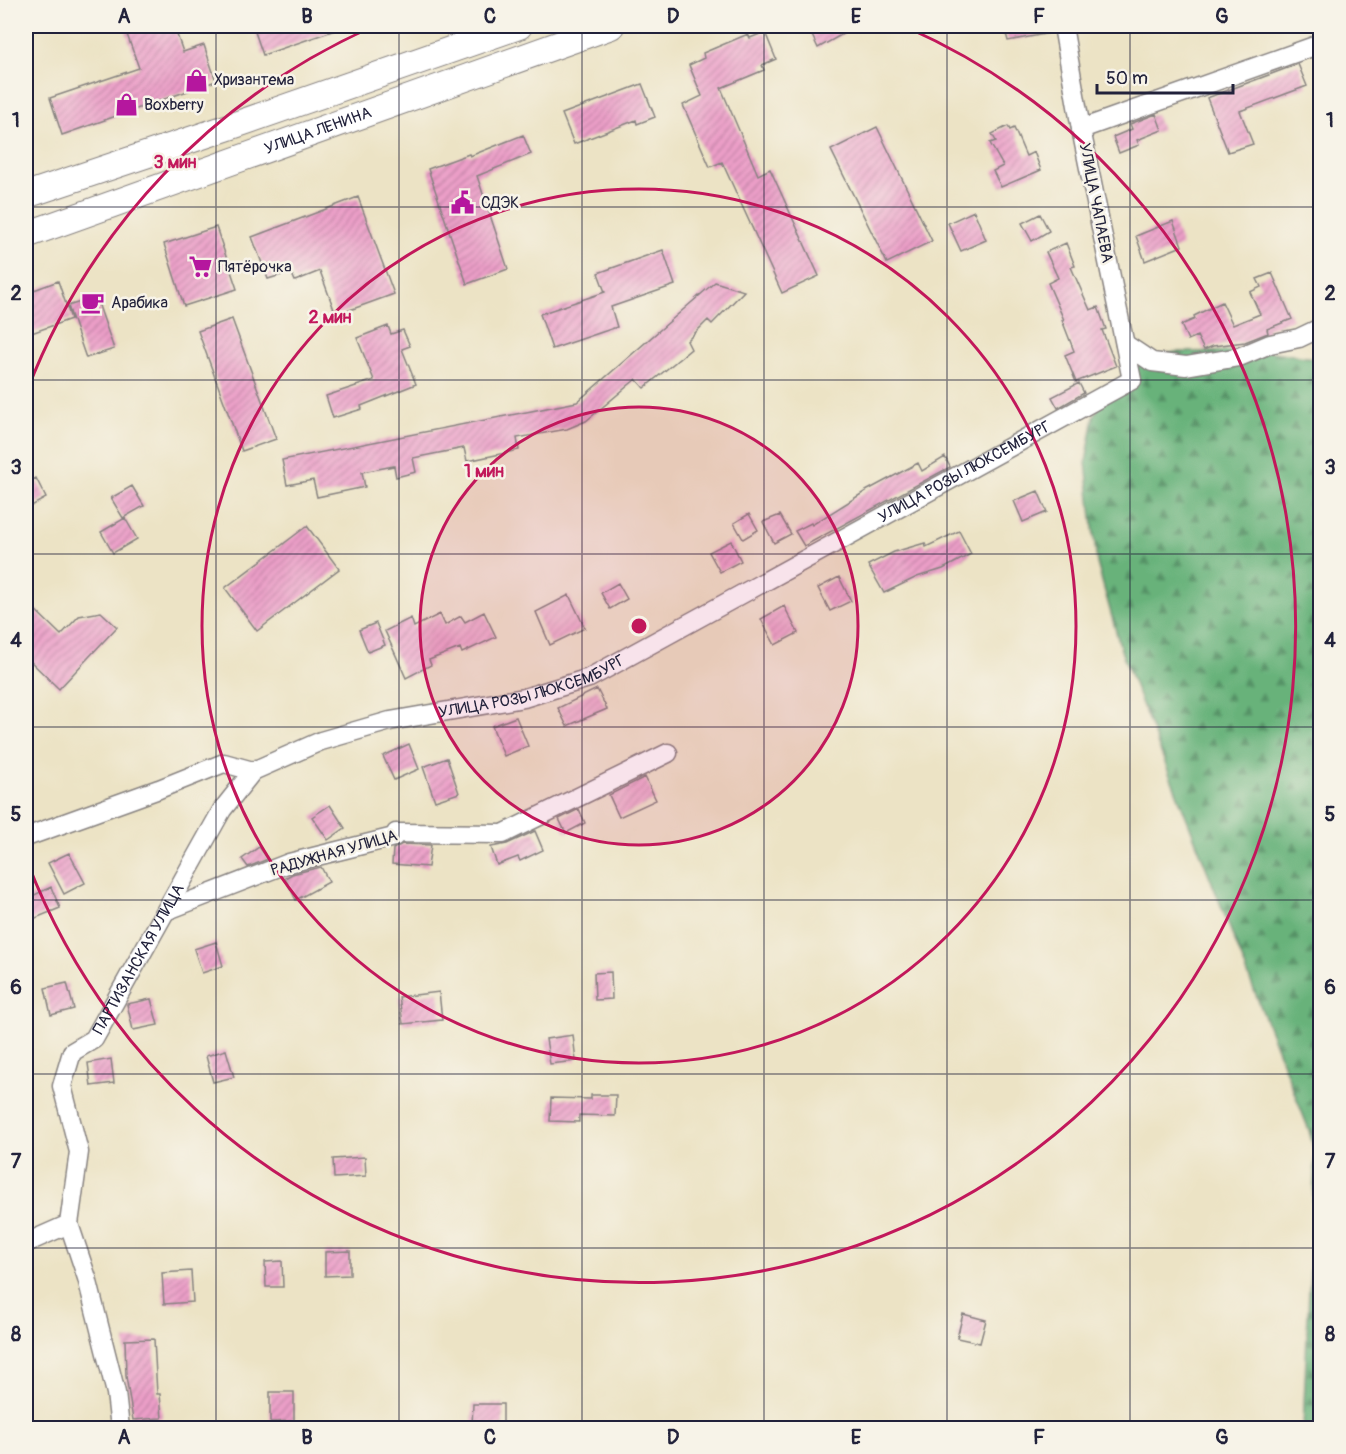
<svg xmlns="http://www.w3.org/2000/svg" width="1346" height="1454" font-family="Pangolin,sans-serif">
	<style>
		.forest { fill: url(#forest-firs); stroke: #446a5a; stroke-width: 1.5 }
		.building { fill: url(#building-hatch) }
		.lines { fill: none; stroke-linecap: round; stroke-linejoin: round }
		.street-casing { stroke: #878280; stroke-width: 21 }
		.secondary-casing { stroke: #878280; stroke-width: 28 }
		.street { stroke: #fff; stroke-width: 18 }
		.secondary { stroke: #fff; stroke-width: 26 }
		.grid { fill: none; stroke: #22223b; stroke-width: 1.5; stroke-opacity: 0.55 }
		.ring { fill: none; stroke: #c2185b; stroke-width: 3 }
		.labels { text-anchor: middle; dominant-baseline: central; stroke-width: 5; stroke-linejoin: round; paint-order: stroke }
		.poi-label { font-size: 16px; fill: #22223b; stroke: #f7f3e8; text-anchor: start }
		.street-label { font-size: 16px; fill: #22223b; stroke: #f7f3e8 }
		.centre { fill: #c2185b; stroke: #f7f3e8; stroke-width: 3 }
		.ring-label { font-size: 18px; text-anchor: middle; font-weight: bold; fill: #c2185b; stroke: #f7f3e8; stroke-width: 5; stroke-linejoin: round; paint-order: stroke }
		.neatline { fill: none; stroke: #22223b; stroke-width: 2 }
		.grid-label { font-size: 20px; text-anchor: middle; font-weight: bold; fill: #22223b }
	</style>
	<defs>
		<pattern id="forest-firs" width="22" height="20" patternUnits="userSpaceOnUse" patternTransform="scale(1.5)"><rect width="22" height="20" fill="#67b27a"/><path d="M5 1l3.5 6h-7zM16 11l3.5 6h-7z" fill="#549065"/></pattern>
		<pattern id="building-hatch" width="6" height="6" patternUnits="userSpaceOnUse" patternTransform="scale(1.5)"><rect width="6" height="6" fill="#ec9fc8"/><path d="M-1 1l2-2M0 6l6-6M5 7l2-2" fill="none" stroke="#bf81a4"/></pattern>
	</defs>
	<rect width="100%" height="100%" fill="#f7f3e8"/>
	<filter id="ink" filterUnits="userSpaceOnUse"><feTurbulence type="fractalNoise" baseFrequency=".0167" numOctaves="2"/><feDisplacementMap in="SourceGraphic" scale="12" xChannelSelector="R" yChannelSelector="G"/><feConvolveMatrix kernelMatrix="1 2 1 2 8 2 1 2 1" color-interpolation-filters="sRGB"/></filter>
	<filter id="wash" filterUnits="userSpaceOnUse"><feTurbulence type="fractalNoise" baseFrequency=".008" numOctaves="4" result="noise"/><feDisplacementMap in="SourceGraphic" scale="24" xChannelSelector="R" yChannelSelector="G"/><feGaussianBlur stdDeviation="1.35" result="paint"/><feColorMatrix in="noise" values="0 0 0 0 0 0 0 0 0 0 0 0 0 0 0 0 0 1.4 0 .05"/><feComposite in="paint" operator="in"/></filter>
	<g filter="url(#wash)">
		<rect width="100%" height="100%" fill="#ece3c5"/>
		<path class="forest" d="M1266,351L1320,359V1428H1303L1315,1154L1309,1130L1122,653L1097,563L1086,462L1094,417L1104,394L1139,361L1175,352Z"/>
		<g id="blocks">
			<path class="building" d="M124,26H174L183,52L204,45L216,81L62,135L50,98L139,68Z
				M253,26H341V28L263,55Z
				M816,26H857L818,48L809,29Z
				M1004,26H1050L1051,33L1008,41Z
				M765,32L776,59L762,65L764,70L721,88L758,175L770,169L819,276L782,293L722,162L710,167L683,105L702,96L689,65L704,58L703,53L748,34L750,38Z
				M1298,64L1307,86L1240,111L1253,144L1228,152L1207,98Z
				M642,84L655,117L637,124L636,120L574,144L562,114Z
				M1156,114L1162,130L1137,140L1139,145L1119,153L1113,137L1132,129L1130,124Z
				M1008,126L1010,130L1014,128L1026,156L1034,152L1041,170L1001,187L993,171L1003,166L990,143L996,141L992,134Z
				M877,127L932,241L887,263L831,150Z
				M523,135L531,154L477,176L508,269L467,284L428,169L469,154L470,156Z
				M358,197L394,294L336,315L320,271L295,281L291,272L268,279L252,237Z
				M974,211L986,240L961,251L948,223Z
				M1040,214L1049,231L1032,241L1022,223Z
				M1173,221L1182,246L1145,261L1136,236Z
				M216,227L237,289L184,306L164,244Z
				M1066,243L1075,266L1071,267L1090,310L1098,307L1106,329L1102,330L1116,366L1076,382L1065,355L1074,351L1062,320H1064L1048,283L1058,278L1046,252Z
				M663,250L675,285L611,307L617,327L552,349L540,314L605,292L598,273Z
				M1272,273L1292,319L1267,329L1268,333L1245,342L1213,346L1204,350L1197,336L1188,340L1181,325L1195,319L1194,316L1222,302L1233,325L1260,314L1250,292L1261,287L1257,279Z
				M58,281L71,319L26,335V293Z
				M715,282L744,291L712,324L708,320L687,341L691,349L644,388L636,379L586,421L567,429L517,438L519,450L467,461L464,448L413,458L416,472L396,477L394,466L362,472L365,487L317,497L313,480L287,485L282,460L577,402Z
				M96,297L114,349L86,358L68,306Z
				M232,319L276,439L242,451L198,331Z
				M388,326L391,334L403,330L410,346L402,349L416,384L361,406L362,409L333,418L326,396L374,380L357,338Z
				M1079,383L1084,393L1058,408L1052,397Z
				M945,457L950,467L804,546L795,531L811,523L812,525L866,491L918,463L922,471Z
				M36,478L46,498L26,509V483Z
				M132,486L144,506L123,518L111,498Z
				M1038,491L1047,512L1023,522L1014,501Z
				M749,514L758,530L743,539L734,523Z
				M780,515L791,534L774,543L763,522Z
				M125,518L137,539L113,553L101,532Z
				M307,526L339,569L257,631L225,588Z
				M959,531L971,554L943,569L917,577L884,593L868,565L894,552L925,543L926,547Z
				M731,541L741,561L720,572L709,552Z
				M839,577L851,601L830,611L818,588Z
				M618,583L627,599L610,609L601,593Z
				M569,595L585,628L550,645L536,612Z
				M26,601L61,635L79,616L101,612L117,627L59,689L26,657Z
				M784,606L798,633L775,645L761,619Z
				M484,612L496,637L462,653L460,648L429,660L431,665L406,678L385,631L411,618L414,627L440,614L445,625L461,616L465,622Z
				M376,623L385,645L368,652L359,630Z
				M597,689L607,709L567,726L558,708Z
				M516,717L528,746L504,756L492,726Z
				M409,744L419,769L394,780L383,756Z
				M447,758L459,793L435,801L423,767Z
				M645,777L656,800L619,817L609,795Z
				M330,805L345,828L328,840L312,817Z
				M579,809L585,823L566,833L559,819Z
				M535,831L543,850L520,861L518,857L497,865L491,847L507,844Z
				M402,844L431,845L428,867L392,864L393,849Z
				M259,847L268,859L248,867L242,859Z
				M69,853L85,883L64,894L48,863Z
				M321,867L329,882L296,900L285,878L292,874Z
				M51,887L60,908L26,922V899Z
				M216,942L223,966L202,973L194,949Z
				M611,972L612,999L595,1000L594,973Z
				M67,983L74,1009L51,1015L45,988Z
				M439,992L442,1020L403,1024L399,997Z
				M151,999L158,1025L133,1030L127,1004Z
				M573,1035L576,1061L550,1064L546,1039Z
				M226,1050L234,1077L213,1082L206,1056Z
				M111,1059L114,1083L91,1086L88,1063Z
				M591,1095H616L615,1116L579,1115V1122L550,1121L551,1098L591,1099Z
				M365,1157L366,1176L334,1178L333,1159Z
				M350,1251V1275L325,1276V1252Z
				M282,1261L283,1287H266L265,1262Z
				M191,1271L193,1302L164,1304L162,1273Z
				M963,1314L986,1320L980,1343L957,1338Z
				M154,1339L157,1394H160L162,1418L133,1420L126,1376L125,1340Z
				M270,1392H294V1421L270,1422Z
				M473,1404H503V1426L472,1425Z"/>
		</g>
	</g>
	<g filter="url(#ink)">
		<use href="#blocks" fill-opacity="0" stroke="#878280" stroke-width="1.5"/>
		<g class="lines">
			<defs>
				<g id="street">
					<path d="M1081,129L1320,44"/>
					<path d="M1125,344L1152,362L1186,366L1239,357L1270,344L1299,338L1320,328"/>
					<path id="s1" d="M26,837L159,789L224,763L253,771L321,741L390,721L524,698L589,678L1132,380L1081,129L1063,26"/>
					<path d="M168,910L289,863L394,837L396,833L503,834L668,753"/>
					<path d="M26,1243L69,1224"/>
					<path id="s2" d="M120,1428L116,1393L87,1278L69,1224L79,1152L62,1086L72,1052L94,1039L222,810L253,771"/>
				</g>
				<g id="secondary">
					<path d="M26,195L232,126L519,26"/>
					<path id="s3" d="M26,235L611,26"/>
				</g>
			</defs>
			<use href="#street" class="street-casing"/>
			<use href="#secondary" class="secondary-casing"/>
			<use href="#street" class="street"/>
			<use href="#secondary" class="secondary"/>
		</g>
	</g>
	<path class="grid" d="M216,26V1428M399,26V1428M582,26V1428M764,26V1428M947,26V1428M1130,26V1428M26,207H1320M26,380H1320M26,554H1320M26,727H1320M26,900H1320M26,1074H1320M26,1248H1320"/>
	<circle cx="639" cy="626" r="219" fill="#c2185b" fill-opacity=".12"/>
	<g class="ring">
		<circle cx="639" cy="626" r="219"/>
		<circle cx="639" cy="626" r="437"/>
		<path d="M27 391A656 656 0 0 1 372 27M906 27A656 656 0 1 1 27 861"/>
	</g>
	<defs>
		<symbol id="shop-bare" viewBox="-9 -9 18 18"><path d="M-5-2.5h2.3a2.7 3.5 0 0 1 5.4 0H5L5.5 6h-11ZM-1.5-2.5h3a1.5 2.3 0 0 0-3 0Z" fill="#b5179e" stroke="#f7f3e8" stroke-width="2.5" paint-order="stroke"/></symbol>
		<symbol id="civic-bare" viewBox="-9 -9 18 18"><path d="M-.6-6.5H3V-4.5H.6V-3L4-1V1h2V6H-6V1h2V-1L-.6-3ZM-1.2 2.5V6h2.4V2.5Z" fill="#b5179e" stroke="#f7f3e8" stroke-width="2.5" paint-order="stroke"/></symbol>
		<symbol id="supermarket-bare" viewBox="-9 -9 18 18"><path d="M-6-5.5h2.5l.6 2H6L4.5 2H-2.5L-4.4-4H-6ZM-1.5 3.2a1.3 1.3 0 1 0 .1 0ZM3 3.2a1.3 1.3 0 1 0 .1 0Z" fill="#b5179e" stroke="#f7f3e8" stroke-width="2.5" paint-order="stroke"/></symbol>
		<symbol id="cafe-bare" viewBox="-9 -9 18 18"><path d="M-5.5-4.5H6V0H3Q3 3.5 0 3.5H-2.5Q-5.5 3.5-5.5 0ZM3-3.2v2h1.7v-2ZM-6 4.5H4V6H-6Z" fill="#b5179e" stroke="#f7f3e8" stroke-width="2.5" paint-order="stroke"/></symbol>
	</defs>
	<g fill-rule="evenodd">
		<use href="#shop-bare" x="180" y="64" width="33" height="33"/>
		<use href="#shop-bare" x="110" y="88" width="33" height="33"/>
		<use href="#civic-bare" x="446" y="186" width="33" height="33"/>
		<use href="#supermarket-bare" x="184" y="250" width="33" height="33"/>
		<use href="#cafe-bare" x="76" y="286" width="33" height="33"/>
	</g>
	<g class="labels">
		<g class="poi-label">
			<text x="214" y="80">Хризантема</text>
			<text x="144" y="105">Boxberry</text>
			<text x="481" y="203">СДЭК</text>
			<text x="218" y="267">Пятёрочка</text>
			<text x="111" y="303">Арабика</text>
		</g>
		<g class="street-label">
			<text stroke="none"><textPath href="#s3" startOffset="310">УЛИЦА ЛЕНИНА</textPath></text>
			<text transform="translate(1096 203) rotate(79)">УЛИЦА ЧАПАЕВА</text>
			<text stroke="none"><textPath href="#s1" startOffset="1020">УЛИЦА РОЗЫ ЛЮКСЕМБУРГ</textPath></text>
			<text stroke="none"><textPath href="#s1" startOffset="534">УЛИЦА РОЗЫ ЛЮКСЕМБУРГ</textPath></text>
			<text transform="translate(334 853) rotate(-16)">РАДУЖНАЯ УЛИЦА</text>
			<text stroke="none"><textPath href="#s2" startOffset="504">ПАРТИЗАНСКАЯ УЛИЦА</textPath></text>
		</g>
	</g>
	<circle cx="639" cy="626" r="9" class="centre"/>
	<g class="ring-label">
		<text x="175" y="168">3 мин</text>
		<text x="330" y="323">2 мин</text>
		<text x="484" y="477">1 мин</text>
	</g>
	<rect width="1346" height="1454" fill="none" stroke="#f7f3e8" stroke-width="66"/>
	<path d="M1097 84v9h136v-9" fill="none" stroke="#22223b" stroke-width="3"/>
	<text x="1106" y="84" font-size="18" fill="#22223b" stroke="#f7f3e8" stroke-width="4.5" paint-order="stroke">50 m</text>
	<rect x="33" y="33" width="1280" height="1388" class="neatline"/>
	<g class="grid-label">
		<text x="124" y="23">A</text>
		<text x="307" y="23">B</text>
		<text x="490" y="23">C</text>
		<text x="673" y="23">D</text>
		<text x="856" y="23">E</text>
		<text x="1039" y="23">F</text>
		<text x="1222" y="23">G</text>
		<text x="16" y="127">1</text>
		<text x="1330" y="127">1</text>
		<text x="16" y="300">2</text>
		<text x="1330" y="300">2</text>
		<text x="16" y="474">3</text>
		<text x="1330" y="474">3</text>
		<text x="16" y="647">4</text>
		<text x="1330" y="647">4</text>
		<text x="16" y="821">5</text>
		<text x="1330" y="821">5</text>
		<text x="16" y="994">6</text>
		<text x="1330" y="994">6</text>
		<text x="16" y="1168">7</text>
		<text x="1330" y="1168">7</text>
		<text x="16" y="1341">8</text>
		<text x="1330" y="1341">8</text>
		<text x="124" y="1444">A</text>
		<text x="307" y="1444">B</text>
		<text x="490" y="1444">C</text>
		<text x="673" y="1444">D</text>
		<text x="856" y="1444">E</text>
		<text x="1039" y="1444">F</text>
		<text x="1222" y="1444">G</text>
	</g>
</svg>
